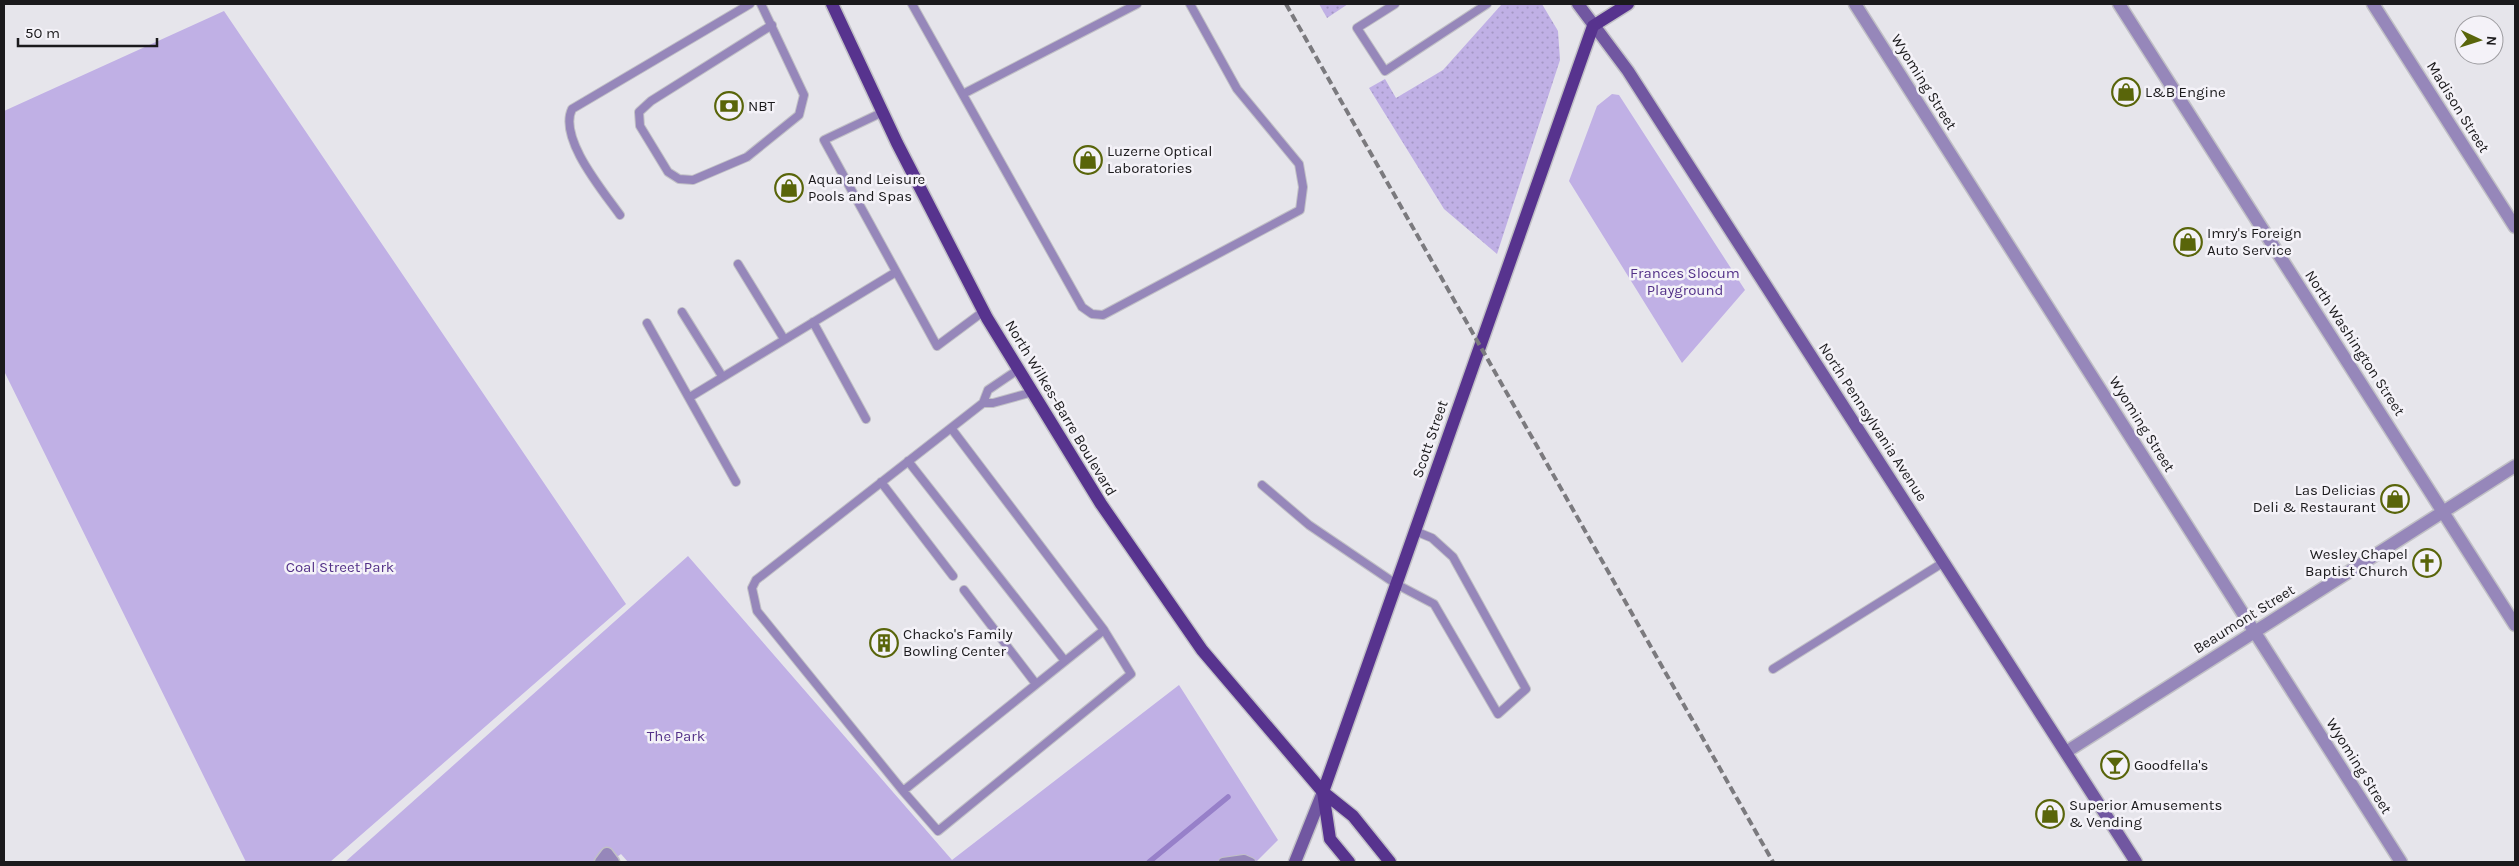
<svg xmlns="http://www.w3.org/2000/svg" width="2519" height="866" font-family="Karla,sans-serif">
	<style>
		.grass { fill: url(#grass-dots) }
		.green { fill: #c0b0e5 }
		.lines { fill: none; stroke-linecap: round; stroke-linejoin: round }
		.stream { stroke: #9780c9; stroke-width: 5.5 }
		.lane-casing { stroke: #c1c0c6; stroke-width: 10 }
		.street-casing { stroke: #c1c0c6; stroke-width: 15 }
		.secondary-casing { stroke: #c1c0c6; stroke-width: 15 }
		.primary-casing { stroke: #c1c0c6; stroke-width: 15 }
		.lane { stroke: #9687ba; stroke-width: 8 }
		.street { stroke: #9687ba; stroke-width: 12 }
		.secondary { stroke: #7157a1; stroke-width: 12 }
		.primary { stroke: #57338e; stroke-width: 12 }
		.rail { stroke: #7b7a7e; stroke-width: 4; stroke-dasharray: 8 4; stroke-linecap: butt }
		.labels { text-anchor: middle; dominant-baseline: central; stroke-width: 5; stroke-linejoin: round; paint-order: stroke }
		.street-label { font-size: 15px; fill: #1b1a1c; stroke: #f4f2f8 }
		.poi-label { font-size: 15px; fill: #1b1a1c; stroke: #f4f2f8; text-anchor: start }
		.park-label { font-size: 15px; fill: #533188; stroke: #f4f2f8 }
	</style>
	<defs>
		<pattern id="grass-dots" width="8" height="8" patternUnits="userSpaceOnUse" patternTransform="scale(1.25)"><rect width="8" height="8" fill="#c0b0e5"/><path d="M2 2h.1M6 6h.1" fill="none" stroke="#a497c4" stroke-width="1.8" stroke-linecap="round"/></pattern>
	</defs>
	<rect width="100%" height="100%" fill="#e6e5eb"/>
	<path class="grass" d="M1319,4H1348L1327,18Z
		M1502,4H1542L1558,31L1560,60L1497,254L1444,209L1369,88L1385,79L1396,98L1443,70Z"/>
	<path class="green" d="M224,11L626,604L330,862H246L4,371V111Z
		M1612,94L1619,95L1745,290L1682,363L1569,181L1597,106Z
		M688,556L952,860L1179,685L1278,840L1256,862H628L621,854L610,862H345Z"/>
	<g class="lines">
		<path class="stream" d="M1149,862L1228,797"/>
		<defs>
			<path id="lane" d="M761,4L804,95L799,115L747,157L693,180L679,179L668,172L640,126L639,112L651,101L772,25
				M912,4L1082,307L1092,314L1103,315L1300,210L1303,187L1299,164L1237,89L1190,4
				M1395,4L1357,28L1385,71L1487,4
				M963,94L1137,4
				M883,112L824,140L937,346L984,311
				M620,215C603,191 558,138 572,109L750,4
				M738,264L784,339
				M682,312L722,376
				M813,322L866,419
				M647,323L736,482
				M690,397L896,272
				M983,403H993L1033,392
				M951,428L1104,630L903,791L757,611L752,588L756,580L951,428L983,403L988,390L1019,369
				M908,461L1065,661
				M881,482L953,576
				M1262,485L1309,525L1396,584L1434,604L1498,714L1526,689L1453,557L1432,538L1415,531
				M964,590L1036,684
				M1773,669L1944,562
				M903,791L938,831L1131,674L1104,630
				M1223,862L1244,859L1251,862"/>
			<path id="street" d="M1855,4L2401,862
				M2119,4L2515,625
				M2373,4L2515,227
				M2066,752L2515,466
				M601,862L607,854L613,862"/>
			<path id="secondary" d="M1578,4L1628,71L2136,862
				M1295,862L1323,792"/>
			<path id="primary" d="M832,4L897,143L987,318L1101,504L1202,650L1323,792L1353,816L1390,862
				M1349,862L1330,839L1323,792L1593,26L1628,4"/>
		</defs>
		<use href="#lane" class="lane-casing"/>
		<use href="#street" class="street-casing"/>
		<use href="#secondary" class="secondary-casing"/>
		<use href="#primary" class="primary-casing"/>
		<use href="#lane" class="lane"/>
		<use href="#street" class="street"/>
		<use href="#secondary" class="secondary"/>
		<use href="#primary" class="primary"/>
		<path class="rail" d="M1286,4L1773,862"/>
	</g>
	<defs>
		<symbol id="shop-ring" viewBox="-11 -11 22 22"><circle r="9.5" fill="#f4f2f8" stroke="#59650a" stroke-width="1.5"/><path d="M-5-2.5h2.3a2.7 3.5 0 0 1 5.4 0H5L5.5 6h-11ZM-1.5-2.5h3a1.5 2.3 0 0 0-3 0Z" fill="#59650a"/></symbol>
		<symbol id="bank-ring" viewBox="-11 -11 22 22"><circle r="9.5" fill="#f4f2f8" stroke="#59650a" stroke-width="1.5"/><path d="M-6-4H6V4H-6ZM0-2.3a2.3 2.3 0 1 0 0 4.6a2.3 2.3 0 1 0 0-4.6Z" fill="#59650a"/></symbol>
		<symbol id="church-ring" viewBox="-11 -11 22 22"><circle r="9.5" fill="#f4f2f8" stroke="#59650a" stroke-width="1.5"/><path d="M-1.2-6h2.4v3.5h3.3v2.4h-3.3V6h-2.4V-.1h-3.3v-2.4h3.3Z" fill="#59650a"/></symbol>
		<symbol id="building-ring" viewBox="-11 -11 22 22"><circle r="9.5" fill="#f4f2f8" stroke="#59650a" stroke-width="1.5"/><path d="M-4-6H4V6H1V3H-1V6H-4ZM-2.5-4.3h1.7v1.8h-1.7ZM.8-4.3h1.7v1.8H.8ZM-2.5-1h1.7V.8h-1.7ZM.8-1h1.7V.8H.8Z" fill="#59650a"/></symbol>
		<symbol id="bar-ring" viewBox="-11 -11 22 22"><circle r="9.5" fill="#f4f2f8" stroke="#59650a" stroke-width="1.5"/><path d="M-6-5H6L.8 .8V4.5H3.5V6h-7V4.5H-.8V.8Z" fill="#59650a"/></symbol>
	</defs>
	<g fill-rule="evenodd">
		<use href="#shop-ring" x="2110" y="76" width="32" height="32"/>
		<use href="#bank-ring" x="713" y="90" width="32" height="32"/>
		<use href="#shop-ring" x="1072" y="144" width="32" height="32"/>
		<use href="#shop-ring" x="773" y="172" width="32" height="32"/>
		<use href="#shop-ring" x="2172" y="226" width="32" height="32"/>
		<use href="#shop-ring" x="2379" y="483" width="32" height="32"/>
		<use href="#church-ring" x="2411" y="547" width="32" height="32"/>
		<use href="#building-ring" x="868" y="627" width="32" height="32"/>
		<use href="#bar-ring" x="2099" y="749" width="32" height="32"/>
		<use href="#shop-ring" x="2034" y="798" width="32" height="32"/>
	</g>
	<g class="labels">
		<g class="street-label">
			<text transform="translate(1924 82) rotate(58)">Wyoming Street</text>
			<text transform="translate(2458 107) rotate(58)">Madison Street</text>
			<text transform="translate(2355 343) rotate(57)">North Washington Street</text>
			<text transform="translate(1061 408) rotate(59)">North Wilkes-Barre Boulevard</text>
			<text transform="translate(1873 422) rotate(57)">North Pennsylvania Avenue</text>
			<text transform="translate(2142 424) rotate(58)">Wyoming Street</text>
			<text transform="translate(1430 439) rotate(-71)">Scott Street</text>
			<text transform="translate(2244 619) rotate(-32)">Beaumont Street</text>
			<text transform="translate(2359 766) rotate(58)">Wyoming Street</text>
		</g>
		<g class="poi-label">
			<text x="2145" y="92">L&amp;B Engine</text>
			<text x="748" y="106">NBT</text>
			<text x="1107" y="151">Luzerne Optical<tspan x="1107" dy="17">Laboratories</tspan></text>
			<text x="808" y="179">Aqua and Leisure<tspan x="808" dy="17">Pools and Spas</tspan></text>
			<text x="2207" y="233">Imry's Foreign<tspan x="2207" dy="17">Auto Service</tspan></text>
			<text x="2376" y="490" text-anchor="end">Las Delicias<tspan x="2376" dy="17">Deli &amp; Restaurant</tspan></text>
			<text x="2408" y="554" text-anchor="end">Wesley Chapel<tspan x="2408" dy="17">Baptist Church</tspan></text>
			<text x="903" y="634">Chacko's Family<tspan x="903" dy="17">Bowling Center</tspan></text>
			<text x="2134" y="765">Goodfella's</text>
			<text x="2069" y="805">Superior Amusements<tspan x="2069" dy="17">&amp; Vending</tspan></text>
		</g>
		<g class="park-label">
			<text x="1685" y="273">Frances Slocum<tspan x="1685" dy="17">Playground</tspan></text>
			<text x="340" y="567">Coal Street Park</text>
			<text x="676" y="736">The Park</text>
		</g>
	</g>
	<rect width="2519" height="866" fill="none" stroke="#1b1a1c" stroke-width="10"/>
	<g transform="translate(2479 40) rotate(94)"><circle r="24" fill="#f4f2f8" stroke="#9d9ca0"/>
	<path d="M0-4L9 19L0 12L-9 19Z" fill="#59650a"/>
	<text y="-8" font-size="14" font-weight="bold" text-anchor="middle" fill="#1b1a1c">N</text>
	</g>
	<path d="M18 38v8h139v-8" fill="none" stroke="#1b1a1c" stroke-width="2.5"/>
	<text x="25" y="38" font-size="15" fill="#1b1a1c" stroke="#f4f2f8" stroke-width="4" paint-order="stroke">50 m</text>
</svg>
